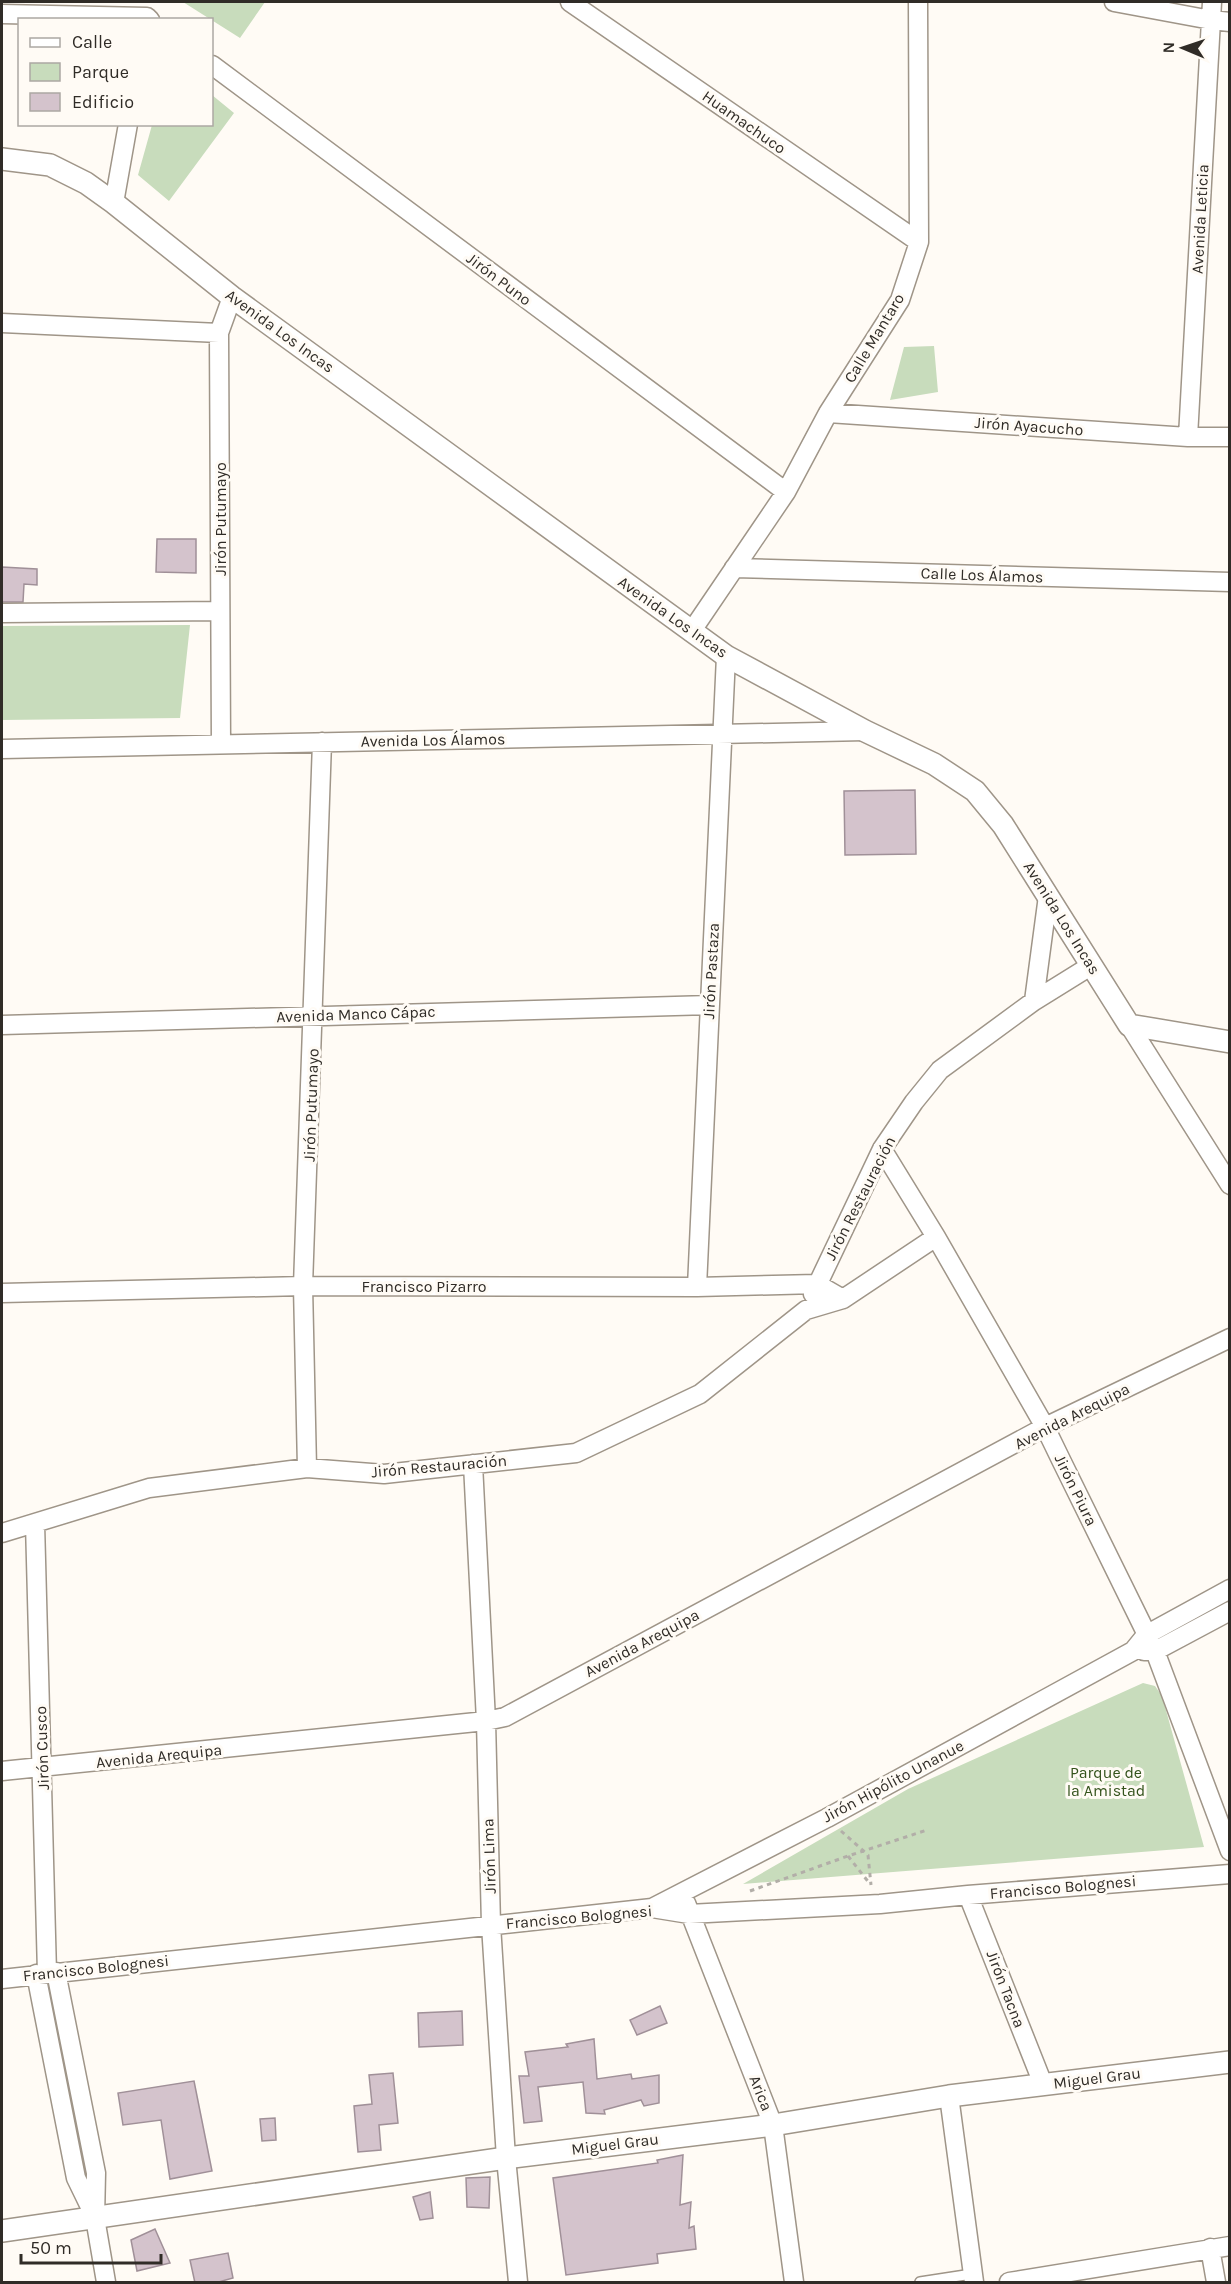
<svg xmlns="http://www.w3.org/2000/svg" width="1231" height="2284" font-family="Karla,sans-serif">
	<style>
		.green { fill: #c8dcbc }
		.building { fill: #d4c3cc; stroke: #a09098; stroke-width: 1.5 }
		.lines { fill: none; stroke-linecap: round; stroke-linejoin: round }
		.service-casing { stroke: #9f9588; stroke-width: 12 }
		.minor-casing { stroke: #9f9588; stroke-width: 21 }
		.tertiary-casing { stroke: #9f9588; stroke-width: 24 }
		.path { stroke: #b2aea8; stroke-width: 3; stroke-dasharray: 4.5 4.5; stroke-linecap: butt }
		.service { stroke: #fff; stroke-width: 9 }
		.minor { stroke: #fff; stroke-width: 18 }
		.tertiary { stroke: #fff; stroke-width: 21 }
		.labels { text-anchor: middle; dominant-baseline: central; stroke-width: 6; stroke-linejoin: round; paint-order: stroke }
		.street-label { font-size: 16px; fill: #302c27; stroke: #fffbf5 }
		.park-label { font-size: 16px; fill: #34531c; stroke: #fffbf5 }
	</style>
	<rect width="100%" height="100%" fill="#fffbf5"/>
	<path class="green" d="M183,2H265L240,38Z
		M212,95L234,113L169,201L138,175L152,125L212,124Z
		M934,346L938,392L890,400L904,347Z
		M190,625L180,718L2,720V626Z
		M1143,1683L1155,1686L1162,1696L1204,1847L743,1884L908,1789Z"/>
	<path class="building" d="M157,539H196V573L156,572Z
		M2,567L37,569V585L24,584L23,602H2Z
		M915,790L916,854L845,855L844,791Z
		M660,2006L667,2023L637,2035L630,2020Z
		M462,2011L463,2045L419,2047L418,2013Z
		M594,2039L597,2079L631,2074L632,2079L659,2075V2103L644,2106L641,2100L604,2110L605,2114L586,2113L583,2082L538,2087L542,2121L524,2123L519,2076H529L525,2052L568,2047L566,2044Z
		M393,2073L398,2123L379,2125L381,2150L358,2152L354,2106L372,2104L369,2075Z
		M194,2081L212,2171L170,2179L161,2120L123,2125L118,2093Z
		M275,2118L276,2140L262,2141L260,2119Z
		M683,2155L680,2205L691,2202L689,2228L694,2226L696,2249L657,2254L658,2263L566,2275L553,2178L658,2163L657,2160Z
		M490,2177L489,2208L467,2207L466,2178Z
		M430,2192L433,2218L420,2220L413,2197Z
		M155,2229L170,2263L137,2271L131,2240Z
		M228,2253L233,2278L215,2283H195L190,2260Z"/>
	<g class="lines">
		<defs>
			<path id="service" d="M920,2282L972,2274"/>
			<path id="minor" d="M570,2L919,242
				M1114,2L1211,20L1230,22
				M2,14L147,17L150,20
				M212,65L786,492
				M114,203L128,124
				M2,323L219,333
				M828,413L1188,437H1230
				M1188,437L1212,2
				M734,568L1230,582
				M2,613L220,611
				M691,632L786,492L828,413L900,300L919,242L918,2
				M221,744L219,333L232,297
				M2,749L865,731
				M1034,1001L1048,896
				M2,1025L710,1005
				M1129,1025L1230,1185
				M882,1149L936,1237L1045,1427L1062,1462L1155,1651L1230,1851
				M697,1287L726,656
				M2,1293L303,1286L697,1287L817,1284L843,1299
				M813,1294L882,1149L914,1102L940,1070L1034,1001L1092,965
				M473,1464L486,1721L491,1925L506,2158L518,2282
				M307,1468L303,1286L322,742
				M35,1523L47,1973
				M2,1533L149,1488L307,1468L384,1474L576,1453L700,1394L806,1310L843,1299L936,1237
				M1144,1651H1155L1230,1611
				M2,1771L486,1721L505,1717L1045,1427L1230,1338
				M968,1895L1043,2084
				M686,1903L773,2125L794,2282
				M652,1908L827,1818L1133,1651L1146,1635L1230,1589
				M56,1972L96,2173L95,2218L106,2282
				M36,1974L76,2178L93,2213
				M2,1979L652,1908L689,1914L880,1904L968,1895L1230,1874
				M949,2096L974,2282
				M1210,2248L1216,2282
				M1009,2282L1230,2246"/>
			<path id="tertiary" d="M2,159L50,165L86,183L114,203L232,297L726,656L865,731L934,764L975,791L1003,825L1129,1025L1230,1042
				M2,2231L506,2158L773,2125L949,2096L1230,2062"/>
		</defs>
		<use href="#service" class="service-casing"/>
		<use href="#minor" class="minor-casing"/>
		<use href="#tertiary" class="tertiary-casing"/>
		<path class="path" d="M841,1831L868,1855L871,1885
			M848,1856L870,1884
			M750,1891L848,1856L927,1830"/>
		<use href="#service" class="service"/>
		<use href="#minor" class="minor"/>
		<use href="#tertiary" class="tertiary"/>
	</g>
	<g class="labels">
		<g class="street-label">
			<text transform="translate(744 122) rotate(35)">Huamachuco</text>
			<text transform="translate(1200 219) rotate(-87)">Avenida Leticia</text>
			<text transform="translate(499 279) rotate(37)">Jirón Puno</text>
			<text transform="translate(280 331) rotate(36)">Avenida Los Incas</text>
			<text transform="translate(874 338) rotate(-59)">Calle Mantaro</text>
			<text transform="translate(1029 426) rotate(4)">Jirón Ayacucho</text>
			<text transform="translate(220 519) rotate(-90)">Jirón Putumayo</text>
			<text transform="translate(982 575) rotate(2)">Calle Los Álamos</text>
			<text transform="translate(673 617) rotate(35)">Avenida Los Incas</text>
			<text transform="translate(433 740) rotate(-1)">Avenida Los Álamos</text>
			<text transform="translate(1062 918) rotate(58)">Avenida Los Incas</text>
			<text transform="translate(711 971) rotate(-87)">Jirón Pastaza</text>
			<text transform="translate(356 1014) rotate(-2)">Avenida Manco Cápac</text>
			<text transform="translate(311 1105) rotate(-88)">Jirón Putumayo</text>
			<text transform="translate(860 1198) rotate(-63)">Jirón Restauración</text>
			<text x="424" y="1286">Francisco Pizarro</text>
			<text transform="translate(1072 1416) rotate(-27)">Avenida Arequipa</text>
			<text transform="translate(439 1466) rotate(-5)">Jirón Restauración</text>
			<text transform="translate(1076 1490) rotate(64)">Jirón Piura</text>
			<text transform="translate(642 1643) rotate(-28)">Avenida Arequipa</text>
			<text transform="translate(42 1748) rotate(-92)">Jirón Cusco</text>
			<text transform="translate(159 1756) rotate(-6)">Avenida Arequipa</text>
			<text transform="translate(893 1781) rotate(-28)">Jirón Hipólito Unanue</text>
			<text transform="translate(489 1856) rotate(-92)">Jirón Lima</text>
			<text transform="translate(1063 1887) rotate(-5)">Francisco Bolognesi</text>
			<text transform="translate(579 1917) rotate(-5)">Francisco Bolognesi</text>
			<text transform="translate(96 1968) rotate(-6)">Francisco Bolognesi</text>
			<text transform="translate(1006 1989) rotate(69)">Jirón Tacna</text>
			<text transform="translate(1097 2078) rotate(-7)">Miguel Grau</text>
			<text transform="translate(761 2093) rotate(68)">Arica</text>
			<text transform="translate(615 2144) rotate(-7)">Miguel Grau</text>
		</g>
		<g class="park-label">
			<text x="1106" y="1772">Parque de<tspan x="1106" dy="18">la Amistad</tspan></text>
		</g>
	</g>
	<rect width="1231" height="2284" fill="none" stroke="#302c27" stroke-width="6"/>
	<rect x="18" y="18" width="195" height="108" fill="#fffbf5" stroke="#aca8a3" stroke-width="1.5"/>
	<rect x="30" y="38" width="30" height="9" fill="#ffffff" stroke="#aca8a3" stroke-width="1.5"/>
	<text x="72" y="48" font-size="18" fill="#302c27">Calle</text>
	<rect x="30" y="63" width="30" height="18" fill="#c8dcbc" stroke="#aca8a3" stroke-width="1.5"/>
	<text x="72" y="78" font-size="18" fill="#302c27">Parque</text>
	<rect x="30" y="93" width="30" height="18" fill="#d4c3cc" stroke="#aca8a3" stroke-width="1.5"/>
	<text x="72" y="108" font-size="18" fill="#302c27">Edificio</text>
	<g transform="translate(1183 48) rotate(272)" stroke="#fffbf5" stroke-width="4.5" paint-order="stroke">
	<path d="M0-4.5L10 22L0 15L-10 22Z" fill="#302c27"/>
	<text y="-9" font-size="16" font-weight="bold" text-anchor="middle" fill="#302c27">N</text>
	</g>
	<path d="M21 2254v9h140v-9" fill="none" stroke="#302c27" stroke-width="3"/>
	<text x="30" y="2254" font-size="18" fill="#302c27" stroke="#fffbf5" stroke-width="4.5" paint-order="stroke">50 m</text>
</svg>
